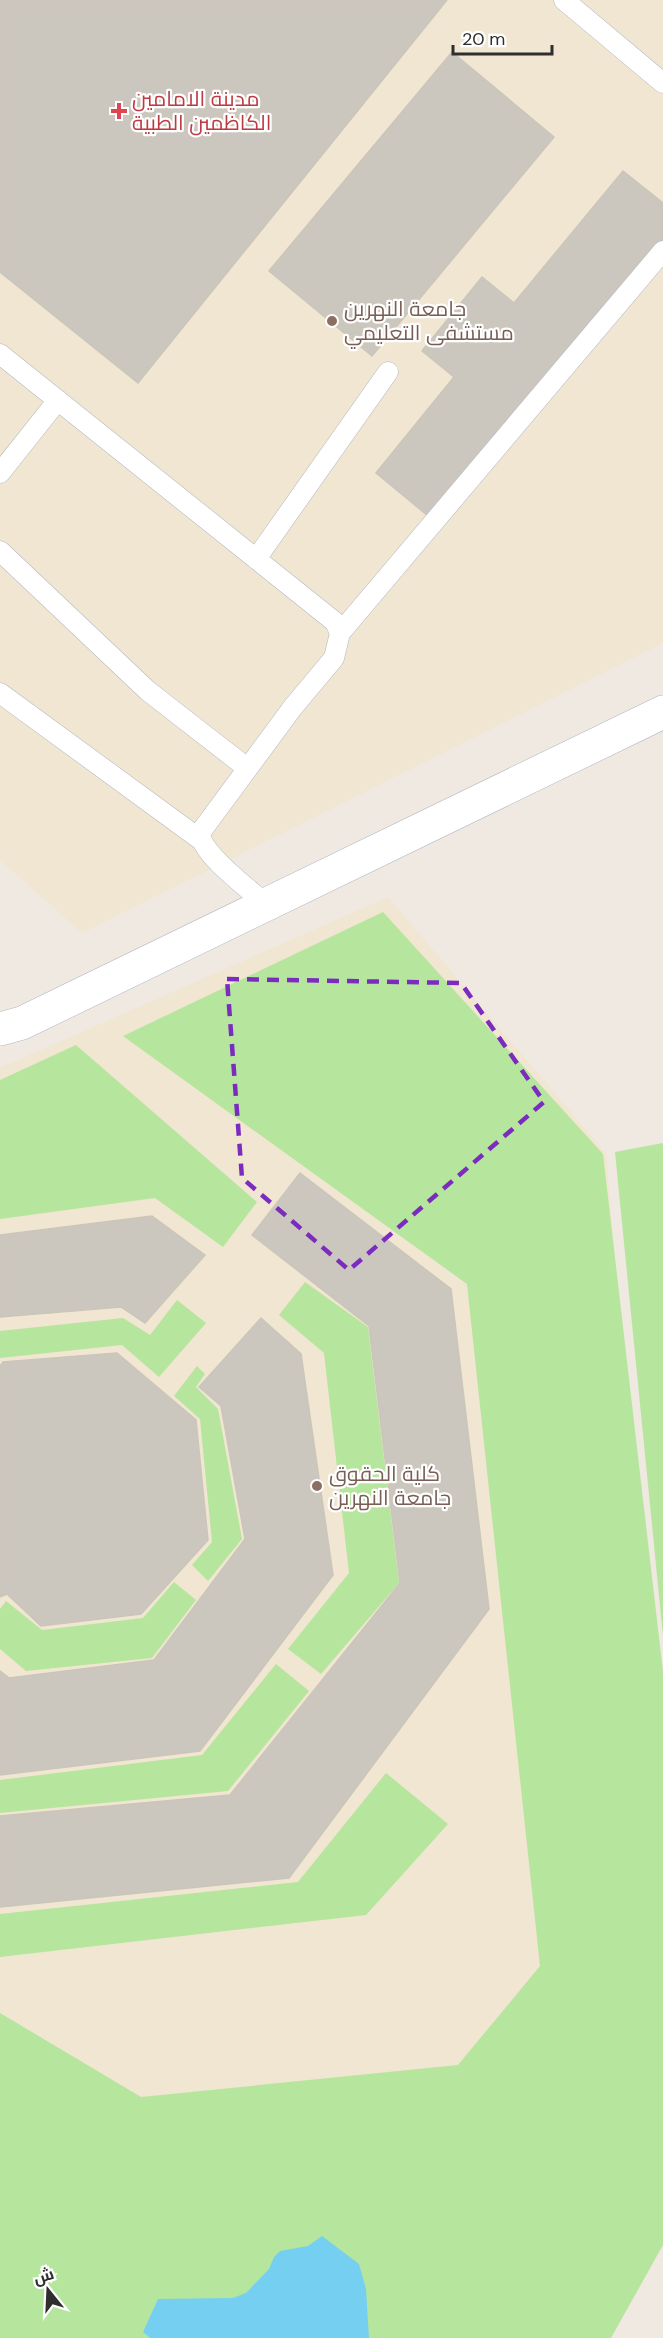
<svg xmlns="http://www.w3.org/2000/svg" width="663" height="2338" font-family="'DM Sans',Cairo,sans-serif">
	<style>
		.education { fill: #f0e6d1 }
		.green { fill: #b6e59e }
		.water { fill: #75cff0 }
		.building { fill: #cbc7bf; stroke: #cbc5ba; stroke-width: 1.5 }
		.lines { fill: none; stroke-linecap: round; stroke-linejoin: round }
		.lane-casing { stroke: #b4b7c1; stroke-width: 21 }
		.street-casing { stroke: #b4b7c1; stroke-width: 34 }
		.lane { stroke: #fff; stroke-width: 20 }
		.street { stroke: #fff; stroke-width: 33 }
		.marked { fill: none; stroke: #7b2cbf; stroke-width: 4.5; stroke-dasharray: 12 8; stroke-linejoin: round }
		.health-dot { fill: #e0444e; stroke: #fff; stroke-width: 2 }
		.education-dot { fill: #8d6e63; stroke: #fff; stroke-width: 2 }
		.labels { text-anchor: middle; dominant-baseline: central; stroke-width: 4.5; stroke-linejoin: round; paint-order: stroke }
		.health-label { font-size: 21px; fill: #be3a42; stroke: #fff; text-anchor: start }
		.education-label { font-size: 21px; fill: #785e54; stroke: #fff; text-anchor: start }
	</style>
	<rect width="100%" height="100%" fill="#efe9e1"/>
	<path class="education" d="M0,0H663V643L82,933L0,860Z
		M388,897L606,1153L663,1819L362,2231L0,2013V1068Z"/>
	<path class="green" d="M383,912L603,1154L663,1672V2245L611,2338H0V2013L141,2097L458,2065L540,1966L467,1284L123,1036Z
		M76,1045L257,1202L223,1247L155,1198L0,1219V1080Z
		M663,1143V1636L615,1152Z
		M305,1282L368,1327L399,1583L321,1674L288,1649L349,1573L324,1353L279,1315Z
		M177,1300L206,1323L159,1377L122,1345L0,1358V1331L123,1318L150,1335Z
		M197,1366L205,1374L196,1387L218,1409L242,1539L208,1581L192,1565L212,1542L200,1419L174,1396Z
		M174,1582L196,1600L152,1658L26,1671L0,1649V1609L6,1601L42,1630L143,1618Z
		M276,1664L309,1691L228,1791L0,1813V1780L202,1755Z
		M386,1773L448,1824L366,1915L0,1957V1914L298,1882Z"/>
	<path class="water" d="M322,2236L359,2264L366,2289L369,2338H150L143,2332L158,2299L233,2298L246,2293L269,2269L274,2257L280,2251L308,2246Z"/>
	<path class="building" d="M0,0H447L138,383L0,272Z
		M452,52L554,137L372,356L269,271Z
		M623,171L663,203V239L433,520L376,473L454,377L422,351L482,277L514,303Z
		M300,1173L451,1289L489,1609L289,1878L0,1907V1816L230,1795L400,1583L369,1326L252,1235Z
		M152,1216L205,1255L145,1323L121,1307L0,1317V1235Z
		M261,1318L301,1354L333,1575L200,1751L0,1775V1671L9,1678L154,1660L245,1539L221,1406L199,1387Z
		M117,1353L196,1420L208,1540L141,1614L41,1626L7,1594L0,1597V1366L3,1362Z"/>
	<g class="lines">
		<defs>
			<path id="lane" d="M564,0L663,83
				M0,354L335,622L340,633L334,658L293,707L200,833C201,854 249,889 266,904
				M0,473L58,400
				M0,551L148,691L247,768
				M256,559L388,372
				M340,633L663,251
				M0,693L201,840"/>
			<path id="street" d="M0,1029L22,1023L663,712"/>
		</defs>
		<use href="#lane" class="lane-casing"/>
		<use href="#street" class="street-casing"/>
		<use href="#lane" class="lane"/>
		<use href="#street" class="street"/>
	</g>
	<path class="marked" d="M227,979L461,983L544,1102L349,1270L242,1178Z"/>
	<path class="health-dot" d="M116 102h6v6h6v6h-6v6h-6v-6h-6v-6h6z"/>
	<g class="education-dot">
		<circle cx="332" cy="321" r="6"/>
		<circle cx="317" cy="1486" r="6"/>
	</g>
	<g class="labels">
		<g class="health-label">
			<text x="132" y="99">مدينة الامامين<tspan x="132" dy="24">الكاظمين الطبية</tspan></text>
		</g>
		<g class="education-label">
			<text x="344" y="309">جامعة النهرين<tspan x="344" dy="24">مستشفى التعليمي</tspan></text>
			<text x="329" y="1474">كلية الحقوق<tspan x="329" dy="24">جامعة النهرين</tspan></text>
		</g>
	</g>
	<g transform="translate(48 2290) rotate(342)" stroke="#ffffff" stroke-width="4.5" paint-order="stroke">
	<path d="M0-4.5L10 22L0 15L-10 22Z" fill="#2e2e2e"/>
	<text y="-9" font-size="16" font-weight="bold" text-anchor="middle" fill="#2e2e2e">ش</text>
	</g>
	<path d="M453 45v9h99v-9" fill="none" stroke="#2e2e2e" stroke-width="3"/>
	<text x="462" y="45" font-size="18" fill="#2e2e2e" stroke="#ffffff" stroke-width="4.5" paint-order="stroke">20 m</text>
</svg>
